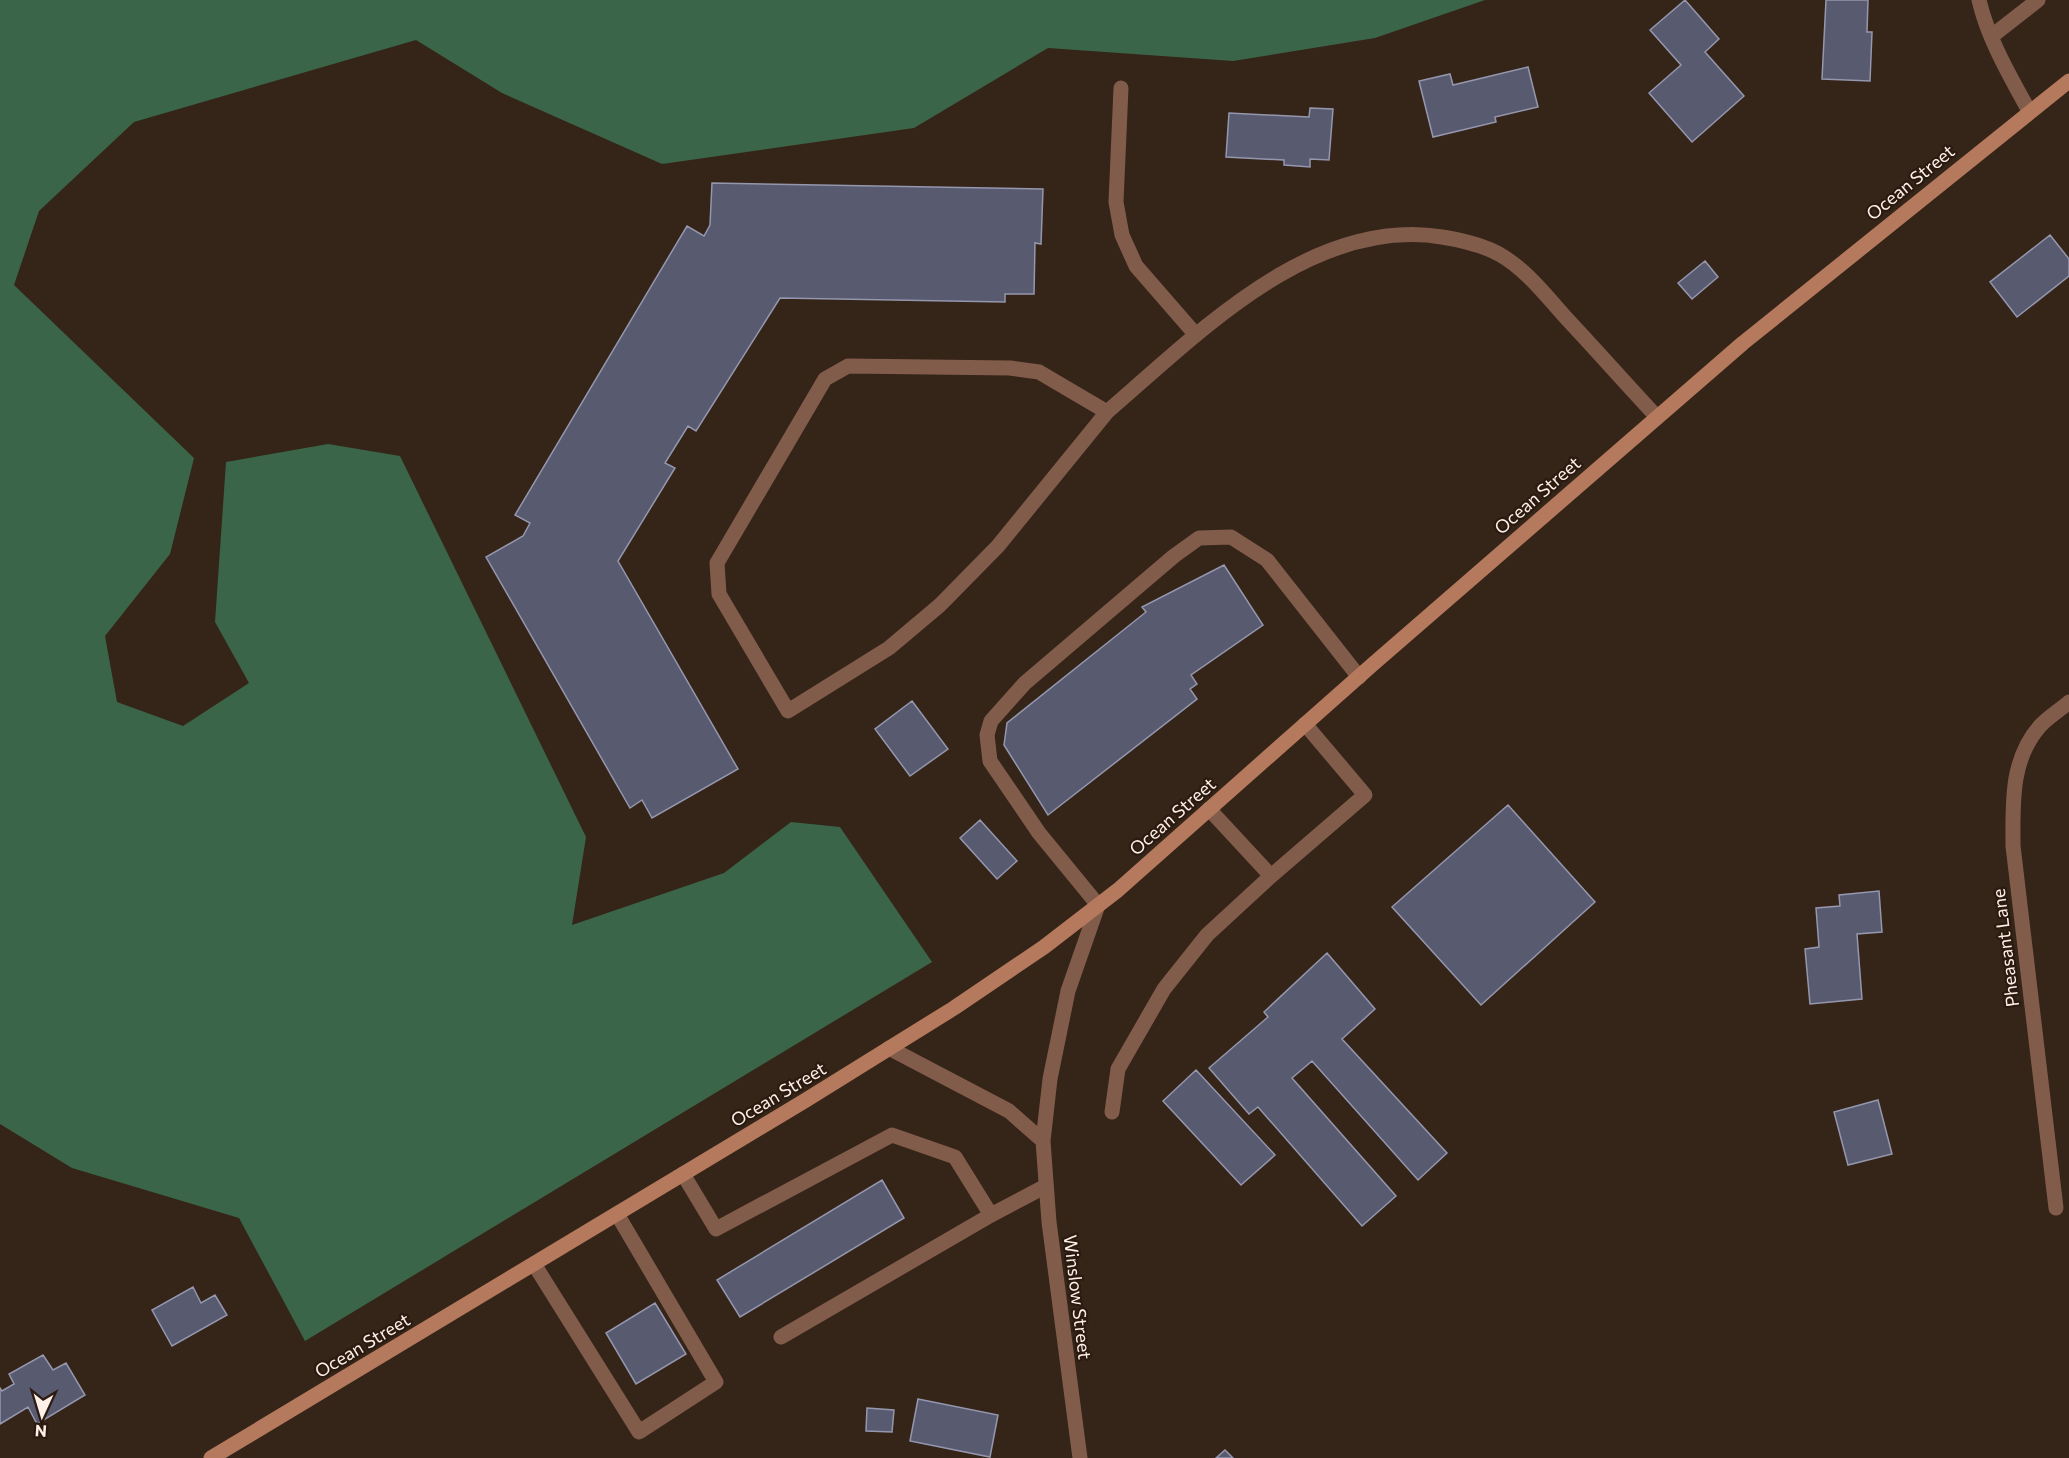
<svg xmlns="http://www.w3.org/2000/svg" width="2069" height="1458" font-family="Commissioner,sans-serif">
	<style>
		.forest { fill: #3b6548 }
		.building { fill: #585a6f; stroke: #9597af; stroke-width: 1.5 }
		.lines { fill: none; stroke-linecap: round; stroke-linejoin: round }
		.service { stroke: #825c4b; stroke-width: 15 }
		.minor { stroke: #825c4b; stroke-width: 15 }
		.tertiary { stroke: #825c4b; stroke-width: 15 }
		.secondary { stroke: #b5795d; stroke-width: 15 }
		.labels { text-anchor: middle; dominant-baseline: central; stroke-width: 4.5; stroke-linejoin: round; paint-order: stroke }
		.street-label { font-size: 18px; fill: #fcf0e8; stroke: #2b1a0f }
	</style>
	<rect width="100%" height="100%" fill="#352418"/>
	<path class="forest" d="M0,0H1485L1375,38L1233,61L1048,48L914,128L662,164L502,93L416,40L134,122L39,211L14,285L194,458L170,554L105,636L117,702L183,726L249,683L215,622L226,462L328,444L400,456L586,837L572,925L724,873L791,822L840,827L932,962L305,1341L239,1218L72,1168L0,1124Z"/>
	<path class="building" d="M1685,0L1719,39L1705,52L1744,96L1692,142L1649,93L1681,65L1650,30Z
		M1826,0H1868L1867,32H1872L1870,81L1822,79Z
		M1528,67L1538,107L1495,117L1496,122L1433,137L1419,81L1450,74L1453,85Z
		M1310,108L1333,109L1329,160L1310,159V167L1284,165V160L1226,157L1229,113L1309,117Z
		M712,183L1043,189L1041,244L1035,243L1034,294H1005V302L780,298L696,431L688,426L665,463L675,468L618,561L738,769L652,818L642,800L630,808L486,557L523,536L530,523L515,515L687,226L704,236L710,225Z
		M2050,235L2069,259V276L2017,317L1990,282Z
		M1705,261L1718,277L1692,299L1678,283Z
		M1224,565L1263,625L1191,675L1197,684L1190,689L1197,699L1048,815L1004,745L1007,723L1146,612L1142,607Z
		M912,701L948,749L910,776L875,729Z
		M1508,805L1595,902L1481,1005L1392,907Z
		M980,820L1017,861L997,879L960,838Z
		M1879,891L1882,932L1857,934L1862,999L1810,1004L1805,949L1819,947L1816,908L1840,906L1839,895Z
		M1327,953L1375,1009L1342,1039L1447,1153L1418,1180L1312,1061L1292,1078L1396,1196L1362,1226L1258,1107L1249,1114L1209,1068L1268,1017L1264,1012Z
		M1196,1070L1275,1155L1241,1185L1163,1101Z
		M1878,1100L1892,1154L1848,1165L1834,1112Z
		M882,1180L904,1218L740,1317L717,1280Z
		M193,1287L201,1303L215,1295L227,1315L172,1346L152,1310Z
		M655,1303L686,1354L636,1384L606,1333Z
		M43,1355L53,1370L66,1363L85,1395L37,1424L28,1407L0,1424V1388L2,1391L14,1384L9,1374Z
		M918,1399L998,1415L990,1457L910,1441Z
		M867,1408L894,1410L892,1432L866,1431Z
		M1225,1450L1233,1458H1216Z"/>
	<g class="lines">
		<path class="service" d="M1992,36L2038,0
			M1121,88L1116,202L1122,235L1136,266L1196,335
			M1107,412L998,546L940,605L889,648L788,711L719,594L717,563L825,379L848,366L1010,368L1039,372L1107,412C1198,334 1311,216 1442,237C1461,240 1482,245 1499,254C1527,270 1547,297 1568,320C1598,352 1627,385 1657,417
			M1209,809L1271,876
			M1098,905L1039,833L990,761L987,735L991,721L1025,683L1174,556L1199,538L1231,537L1267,560L1359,677
			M1112,1112L1118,1069L1164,989L1207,935L1271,876L1365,795L1305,724
			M683,1174L716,1229L892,1135L955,1157L991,1215L781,1337
			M991,1215L1046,1186
			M534,1264L639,1432L716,1382L617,1214"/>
		<path class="minor" d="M1979,0C1988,39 2010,76 2029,111
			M2056,1208L2013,846C2013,804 2010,760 2040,726C2048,717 2060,710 2069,702"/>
		<path class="tertiary" d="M889,1048L1009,1111L1043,1141L1049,1222L1080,1458
			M1043,1141L1050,1079L1068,991L1098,905"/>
		<path class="secondary" d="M211,1458L806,1100L954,1008L1044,947L1118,890L1372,665L1743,343L2069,81"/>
	</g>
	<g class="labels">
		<g class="street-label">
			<text transform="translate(1910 182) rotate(-39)">Ocean Street</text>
			<text transform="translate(1537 495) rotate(-41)">Ocean Street</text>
			<text transform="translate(1172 816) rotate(-41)">Ocean Street</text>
			<text transform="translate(2005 948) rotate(-97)">Pheasant Lane</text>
			<text transform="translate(778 1094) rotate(-31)">Ocean Street</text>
			<text transform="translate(1078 1297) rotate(83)">Winslow Street</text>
			<text transform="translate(362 1345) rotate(-31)">Ocean Street</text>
		</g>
	</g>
	<g transform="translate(42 1416) rotate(184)" stroke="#2b1a0f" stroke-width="4.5" paint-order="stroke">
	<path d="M0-4.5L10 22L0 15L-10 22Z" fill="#fcf0e8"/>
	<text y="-9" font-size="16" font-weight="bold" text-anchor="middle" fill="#fcf0e8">N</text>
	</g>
</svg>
